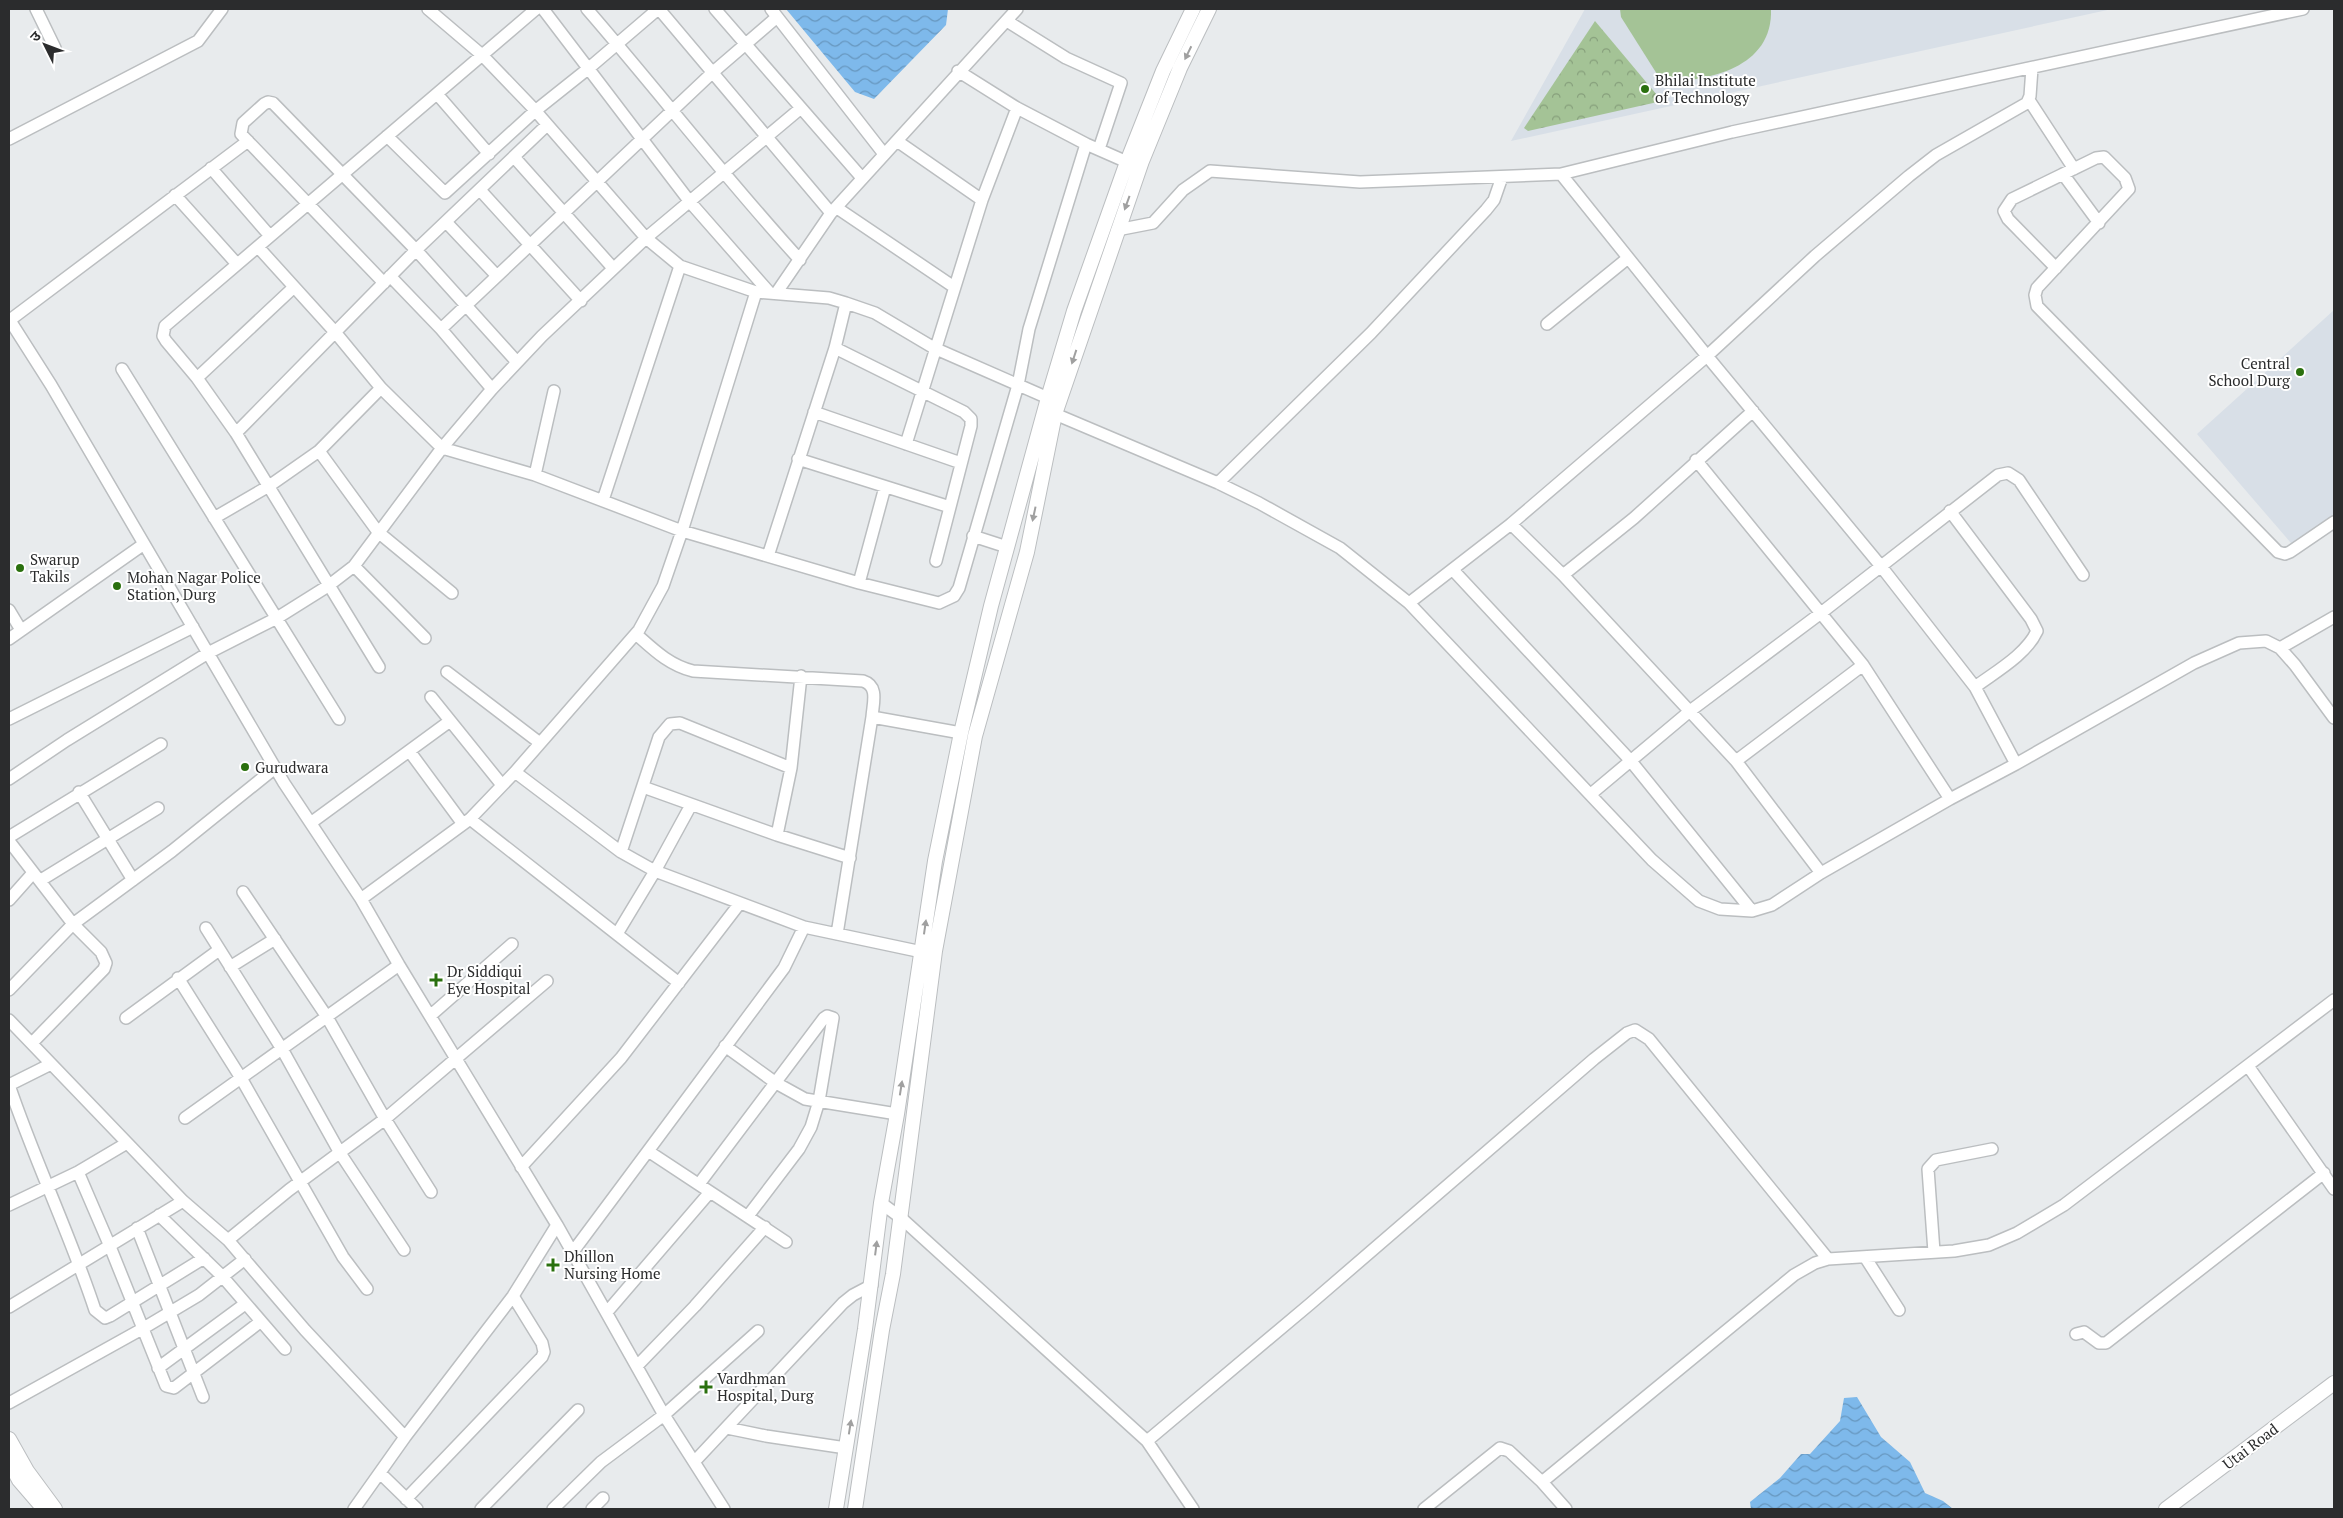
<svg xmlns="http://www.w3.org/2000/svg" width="2343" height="1518" font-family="'PT Serif','Noto Sans Devanagari',serif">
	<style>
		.built { fill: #d8dfe7 }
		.forest { fill: url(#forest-crowns) }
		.garden { fill: #a4c396 }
		.water { fill: url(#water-waves) }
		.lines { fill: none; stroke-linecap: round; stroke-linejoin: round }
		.minor-casing { stroke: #bbbec0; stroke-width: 14 }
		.major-casing { stroke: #bbbec0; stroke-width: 16 }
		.minor { stroke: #fff; stroke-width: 11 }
		.major { stroke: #fff; stroke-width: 14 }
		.oneway { fill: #a0a0a0 }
		.poi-dot { fill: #2a700e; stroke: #fff; stroke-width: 2 }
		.labels { text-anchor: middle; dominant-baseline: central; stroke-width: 4; stroke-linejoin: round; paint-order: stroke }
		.poi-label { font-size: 15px; fill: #2b2c2d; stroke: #fff; text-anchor: start }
		.street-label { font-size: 15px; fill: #2b2c2d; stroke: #fff }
	</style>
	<defs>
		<pattern id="forest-crowns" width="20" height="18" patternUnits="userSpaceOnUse" patternTransform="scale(1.25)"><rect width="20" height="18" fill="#a4c396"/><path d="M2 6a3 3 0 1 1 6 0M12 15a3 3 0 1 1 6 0" fill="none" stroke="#869f7b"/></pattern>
		<pattern id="water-waves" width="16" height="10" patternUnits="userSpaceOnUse" patternTransform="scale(1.25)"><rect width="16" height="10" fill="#7eb9eb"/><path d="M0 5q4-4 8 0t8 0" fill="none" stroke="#6797bf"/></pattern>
	</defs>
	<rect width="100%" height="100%" fill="#e8ebed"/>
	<path class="built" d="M1585,9H2112L1511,141Z
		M2334,310V522L2297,550L2197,434Z"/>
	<path class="forest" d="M1595,21L1662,101L1528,131L1524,128Z"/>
	<path class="garden" d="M1620,9H1771C1773,68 1709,81 1662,82L1621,17Z"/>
	<path class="water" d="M786,9H948L946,25L874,99L855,92Z
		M1857,1397L1881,1437L1910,1462L1925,1493L1943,1501L1953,1509H1751L1750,1502L1780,1478L1801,1454H1810L1840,1421L1844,1398Z"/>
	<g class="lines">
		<defs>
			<path id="minor" d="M36,9L55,48
				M428,9L482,55L533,108L646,238L680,266L756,292L829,298L846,303L875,313L934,348L1048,398L1055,414L1218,483L1259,503L1340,548L1409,603L1652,860L1699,901L1720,909L1752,911L1772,905L1821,873L1950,799L2016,764L2194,663L2239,643L2266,641L2280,648L2295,665L2334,718
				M543,9L690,202L769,292
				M587,9C659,92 726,179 800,260
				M659,9L831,213
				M715,9L862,178
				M771,9L884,154
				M1007,21L1066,58L1121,83L1099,149
				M958,71L1017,108L1086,144
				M437,94L489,154
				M2029,100L2074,169
				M387,136L445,193L535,111L589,68L658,9
				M9,139L198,41L222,9
				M897,141L982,200
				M514,157L613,268
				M211,168L270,236
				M1561,174L1707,356L1880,565L1975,687L2016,764
				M2063,174L2099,223
				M480,190L581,301
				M175,195L237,264
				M837,208L954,287
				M446,222L497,276
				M1117,230L1153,223L1183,190L1210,171L1360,182L1561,174L1732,132L2303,9
				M258,247L335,332L381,388L442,448L535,475L682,531L859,583L939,603L954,596L959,588L1018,385L1029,329L1086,144L1127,162
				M2056,268L2008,219L2004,211L2012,199L2096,158L2104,157L2125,178L2129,189L2037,288L2035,295L2037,306L2278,552L2285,554L2290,552L2334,522
				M390,276L441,329L492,389
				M384,283L241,134L243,123L264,104L268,102L273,103L416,250L517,362
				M777,292L831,213L1017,9
				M9,319L51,385L284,783L361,899L399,965L557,1225L664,1415L724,1509
				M10,320L248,141
				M1547,324L1628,258
				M441,329L712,73L777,17
				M835,348L964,412L971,419V426L936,561
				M122,369L339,719
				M197,378L293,288
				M381,388L319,451L378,532L452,593
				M814,412L961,463
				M236,433L416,250L547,125
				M906,444L982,200L1017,108
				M798,459L950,507
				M1696,460L1863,665L1950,799
				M535,475L554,391
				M1218,483L1371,333L1486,210L1494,200L1502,177
				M603,500L680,266
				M1950,511L2031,619L2037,631C2026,655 1995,672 1975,687
				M214,518L269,486L319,451
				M1511,524L1563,575L1736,761L1821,873
				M973,536L1007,547
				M768,556L835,348L846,303
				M354,566L425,638
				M1453,570L1630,760L1752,911
				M1563,575L1634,518L1753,411
				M859,583L885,487
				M1409,603L1511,524L1707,356L1815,256L1909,176L1936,155L2027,103L2030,96L2032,68
				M9,610L21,630
				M636,634C654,650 669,665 693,671L863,681C879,686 873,703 872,717L837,934
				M9,639L144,544
				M2280,648L2334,617
				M379,667L236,433L197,378L166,341L163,336L165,326L536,9
				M447,672L540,743
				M431,697L502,785
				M872,717L961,733
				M9,719L193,627
				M410,752L463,824
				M1736,761L1863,665
				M515,772L621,852L655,871L804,927L922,952
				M9,779L67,740L208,653L277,618L328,586L354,566L442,448L492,389L542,336L646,238L801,108
				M643,787L777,835L850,858
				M79,792L133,880
				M1591,794L1690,711L1821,613L1998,475L2008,473L2019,480L2083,575
				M470,819L679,983
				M312,822L450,721
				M777,835L791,768L801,676
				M9,837L161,744
				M9,841L73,924L101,952L106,963L104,969L32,1043
				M621,852L659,737L670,724L680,723L791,768
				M41,880L158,808
				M243,892L327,1017L385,1119L431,1192
				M361,899L470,819L515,772L639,630L663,586L682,531L756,292
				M9,900L33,873
				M206,928L282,1049L340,1153L404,1250
				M617,934L655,871L691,805
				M230,967L275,939
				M178,978L241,1078L343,1257L367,1289
				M9,990L73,924L172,851L275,768
				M430,1016L512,944
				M126,1018L219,950
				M9,1020L183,1201L228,1240L305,1330L405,1437
				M725,1046L776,1083L805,1099L897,1114
				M2248,1066L2334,1189
				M9,1085C35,1162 70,1234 95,1310L105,1318L110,1316L204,1258
				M9,1085L51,1064
				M185,1118L399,965
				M648,1151L784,968L804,927
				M521,1167L621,1058L740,903
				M78,1172L109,1244L166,1386L174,1388L260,1322
				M699,1184L824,1018L827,1016L833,1018L819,1101L811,1127L799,1149L748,1216
				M881,1203L900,1217L1147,1441L1193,1509
				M9,1205L78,1172L127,1143
				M159,1215L222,1276L285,1349
				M137,1228L203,1397
				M228,1240L289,1190L385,1119L547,981
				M1934,1252L1928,1169L1936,1160L1992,1149
				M572,1253L648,1151L786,1242
				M1865,1257L1899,1310
				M9,1307L183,1201
				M607,1312L710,1192
				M2076,1334L2084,1332L2099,1343H2106L2324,1173
				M637,1366L695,1306L765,1227
				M158,1368L245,1304
				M9,1403L142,1329L199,1295L245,1259
				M727,1428L766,1436L846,1448
				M1147,1441L1310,1304L1594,1059L1627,1033L1635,1030L1649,1039L1828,1259
				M695,1461L843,1303L853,1295L872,1285
				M380,1473L417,1509
				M1542,1482L1566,1509
				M406,1499L542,1357L544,1352L542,1343L513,1296
				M354,1509L405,1437L513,1296L557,1225
				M481,1509L578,1410
				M553,1509L601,1462L664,1415L758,1331
				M592,1509L603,1498
				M1424,1509L1500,1448L1509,1451L1542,1482L1794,1275L1815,1263L1828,1259L1954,1251L1989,1245L2017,1233L2064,1205L2334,1000"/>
			<path id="major" d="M9,1439L27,1471L55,1509
				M9,1461L19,1480L44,1509
				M836,1509L865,1329L881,1203L897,1114L935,861L961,733L991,606L1048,398L1074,311L1127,162L1163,71L1193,9
				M855,1509L882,1330L893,1274L935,951L975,736L1027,552L1055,414L1142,161L1180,68L1209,9
				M2166,1509L2334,1383"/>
		</defs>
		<use href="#minor" class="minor-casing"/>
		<use href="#major" class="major-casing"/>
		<use href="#minor" class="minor"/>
		<use href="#major" class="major"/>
	</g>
	<defs><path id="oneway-solid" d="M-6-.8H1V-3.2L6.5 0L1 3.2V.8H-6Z" transform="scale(1.25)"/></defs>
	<g class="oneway">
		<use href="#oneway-solid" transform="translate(1188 53) rotate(116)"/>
		<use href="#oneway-solid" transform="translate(1127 203) rotate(110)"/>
		<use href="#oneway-solid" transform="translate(1074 357) rotate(108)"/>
		<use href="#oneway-solid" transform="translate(1034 514) rotate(102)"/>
		<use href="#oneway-solid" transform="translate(925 927) rotate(-82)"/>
		<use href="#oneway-solid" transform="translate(901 1088) rotate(-81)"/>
		<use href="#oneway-solid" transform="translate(876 1248) rotate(-83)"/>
		<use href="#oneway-solid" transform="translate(850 1427) rotate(-81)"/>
	</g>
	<g class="poi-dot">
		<circle cx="1645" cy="89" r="5"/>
		<circle cx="2300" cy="372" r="5"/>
		<circle cx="20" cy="568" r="5"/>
		<circle cx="117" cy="586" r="5"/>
		<circle cx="245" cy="767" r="5"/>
		<path d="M433.5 972.5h5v5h5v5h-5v5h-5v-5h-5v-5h5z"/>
		<path d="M550.5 1257.5h5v5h5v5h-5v5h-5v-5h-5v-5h5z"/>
		<path d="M703.5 1379.5h5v5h5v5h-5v5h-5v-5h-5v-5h5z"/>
	</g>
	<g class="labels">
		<g class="poi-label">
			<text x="1655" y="80">Bhilai Institute<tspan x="1655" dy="17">of Technology</tspan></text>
			<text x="2290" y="363" text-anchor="end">Central<tspan x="2290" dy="17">School Durg</tspan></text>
			<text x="30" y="559">Swarup<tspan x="30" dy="17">Takils</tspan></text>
			<text x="127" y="577">Mohan Nagar Police<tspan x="127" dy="17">Station, Durg</tspan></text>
			<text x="255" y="767">Gurudwara</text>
			<text x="447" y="971">Dr Siddiqui<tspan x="447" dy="17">Eye Hospital</tspan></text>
			<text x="564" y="1256">Dhillon<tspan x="564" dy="17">Nursing Home</tspan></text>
			<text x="717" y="1378">Vardhman<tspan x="717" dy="17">Hospital, Durg</tspan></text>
		</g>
		<g class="street-label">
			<text transform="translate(2250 1446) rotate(-37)">Utai Road</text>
		</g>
	</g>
	<rect width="2343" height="1518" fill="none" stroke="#2b2c2d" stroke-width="20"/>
	<g transform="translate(45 45) rotate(312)" stroke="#ffffff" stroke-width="4" paint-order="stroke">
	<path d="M0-4L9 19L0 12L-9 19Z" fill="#2b2c2d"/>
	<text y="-8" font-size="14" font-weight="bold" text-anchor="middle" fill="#2b2c2d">उ</text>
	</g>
</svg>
